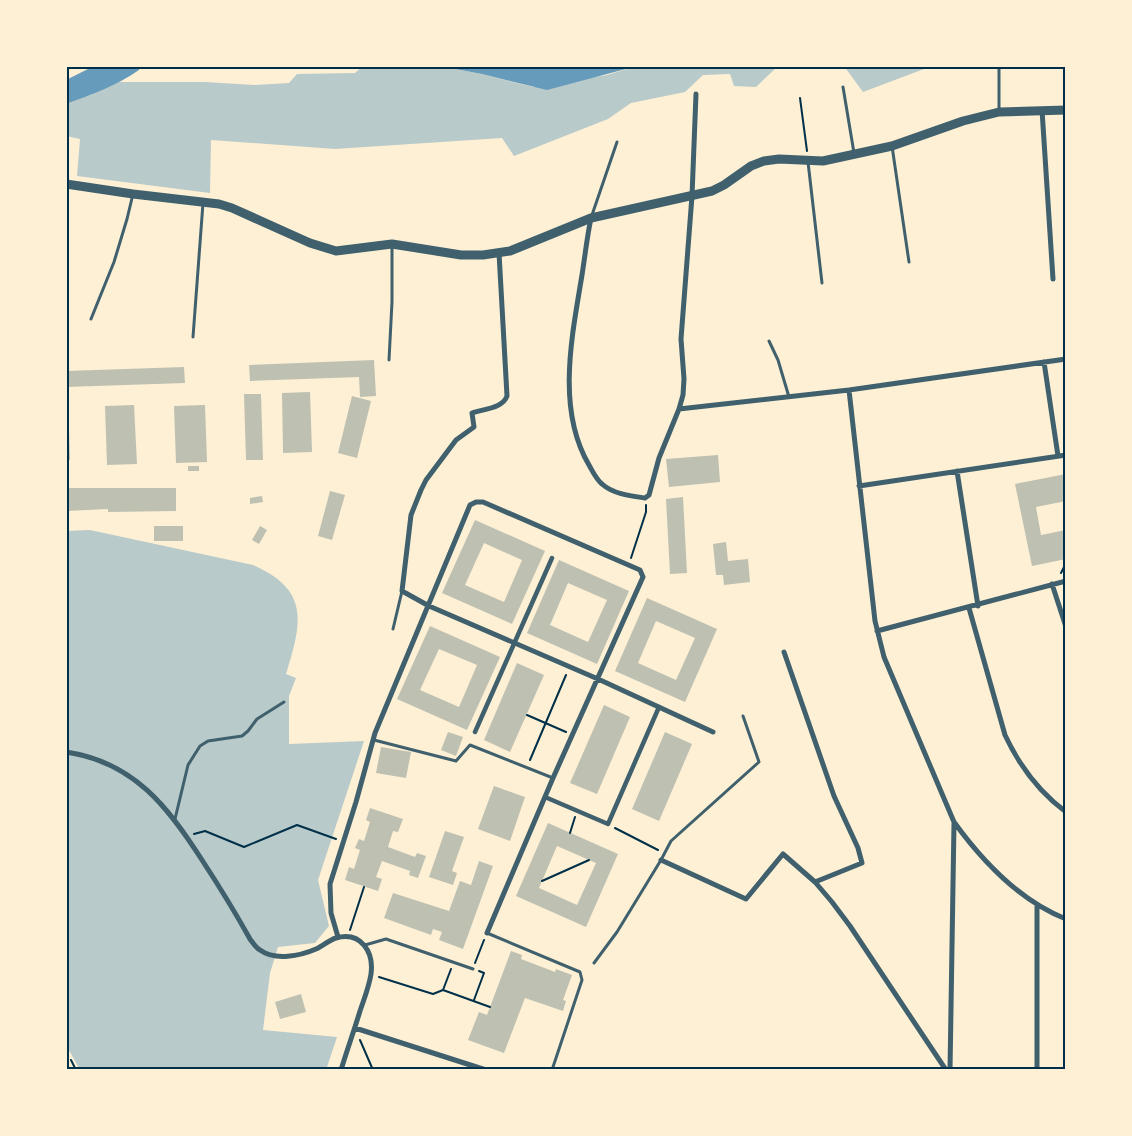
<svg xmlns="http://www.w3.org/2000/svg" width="1132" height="1136" font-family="Overpass,sans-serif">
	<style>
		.green { fill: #b9caca }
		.water { fill: #669bbc }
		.building { fill: #bec0b2; fill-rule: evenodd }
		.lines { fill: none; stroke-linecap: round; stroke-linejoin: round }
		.path { stroke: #003049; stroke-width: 2 }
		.service { stroke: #3f606c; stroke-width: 3 }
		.pedestrian { stroke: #3f606c; stroke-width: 4.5 }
		.minor { stroke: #3f606c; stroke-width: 5 }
		.tertiary { stroke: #3f606c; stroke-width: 9 }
		.neatline { fill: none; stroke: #003049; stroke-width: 2 }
	</style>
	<rect width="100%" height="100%" fill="#fdf0d5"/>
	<path class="green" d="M363,66H439L482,74L533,87L607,75L637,66H778L756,87L734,86L730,74L703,75L685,92L631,103L608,119L514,156L502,138L335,149L211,140L210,193L77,176L80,139L66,136V104L91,95L118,82H205L255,85L289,83L297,74L355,73Z
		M844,66H932L863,92Z
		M90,530L253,565C310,590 302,622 286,674L296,678L289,696V744L364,741L318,880L329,926L315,943L278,947L270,973L263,1030L337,1037L326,1070H80L66,1045V531Z"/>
	<path class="water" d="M94,66H140L139,70C117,85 92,95 66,104V80Z
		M439,66H637L547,90L482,74Z"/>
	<path class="building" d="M374,360L376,396L360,397L359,377L250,381L249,365Z
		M184,367L185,383L66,387V371Z
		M310,392L312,452L283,453L282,393Z
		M244,394H261L263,460H246Z
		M352,396L371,401L357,458L338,453Z
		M66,398H68L70,460H66Z
		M134,405L137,464L107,465L105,406Z
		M205,405L207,462L176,463L174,406Z
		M718,455L720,482L669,487L666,459Z
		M188,466H199V471H188Z
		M1066,474V501L1036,507L1041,535L1066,530V559L1032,566L1015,484Z
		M66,488H176V511L108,512V509L66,511Z
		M330,491L345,495L332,540L318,536Z
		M262,496L263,502L250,504V498Z
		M683,497L687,573L670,574L666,499Z
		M475,520L545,551L512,624L442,593ZM484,543L522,560L504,602L465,585Z
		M154,526H183V541H154Z
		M260,526L267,530L259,544L252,540Z
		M726,542L728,561L748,559L750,582L724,585L723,575H716L713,544Z
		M559,560L629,591L597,664L527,633ZM568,583L607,600L588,642L550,625Z
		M647,598L717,629L685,702L615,671ZM656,621L695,638L676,680L638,663Z
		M430,626L500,657L467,730L397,699ZM439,649L477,665L459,707L420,690Z
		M517,663L544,675L510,752L484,740Z
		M604,705L630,717L597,794L570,783Z
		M448,732L463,737L456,756L441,750Z
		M665,732L692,744L659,821L632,809Z
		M381,747L411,752L406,778L376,773Z
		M494,786L525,797L510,841L478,829Z
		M370,808L403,819L398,832L393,831L388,847L415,857L417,853L426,856L418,878L409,875L410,871L382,861L376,877L382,879L378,891L345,880L349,867L354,869L360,850L355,848L359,839L364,841L370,822L366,820Z
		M548,823L618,854L586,927L516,896ZM557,846L596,863L577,905L539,888Z
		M445,831L464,837L452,871L457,873L453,885L429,877Z
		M479,861L493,866L463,949L439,940L442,932L433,929L431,935L384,918L393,893L449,911L460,881L471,885Z
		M511,951L522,955L521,959L555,972L556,969L572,975L563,1000L566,1001L563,1011L525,998L504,1053L468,1040L479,1012L487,1015Z
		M301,994L306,1012L280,1019L275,1002Z"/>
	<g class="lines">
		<path class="path" d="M800,98L807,151
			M631,558L646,512V505
			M1061,573L1065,565
			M527,715L566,732
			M530,760L566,675
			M615,828L658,850
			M570,833L575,817
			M194,834L205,831L244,847L297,825L336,839
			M542,881L589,860
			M350,930L364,887
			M475,963L484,940
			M379,977L433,994L443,990L490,1007
			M443,990L451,969
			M474,1000L484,973L479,971
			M360,1040L373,1070
			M71,1060L76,1070"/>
		<path class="service" d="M999,66V111
			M843,87L854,153
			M892,146L909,262
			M808,162L822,283
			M592,215L617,142
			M91,319L114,262L127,219L133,194
			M193,337L203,203
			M769,341L778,360L789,397
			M389,360L392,302V246
			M393,629L402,591
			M374,740L456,761L470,745L553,778
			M175,819L188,765L200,746L208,741L242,736L248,731L257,719L284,702
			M487,933L580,972L582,980L552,1070
			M365,945L386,939L473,969
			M594,963L617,932L661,860L671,841L759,762L743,716"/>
		<path class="pedestrian" d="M475,732L552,558
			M545,797L608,824L659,707"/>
		<path class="minor" d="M1042,110L1053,279
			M591,218C587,237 585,256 582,275C572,336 556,409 589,465C593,472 596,479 602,484C613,494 631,496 645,498L649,495L659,458L679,409L683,395L684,379L681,339L692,196L696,94
			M499,253L507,396C503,408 484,409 472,413L474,427L456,440L426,480L421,490L411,515L402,591L429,606L598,679L713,732
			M1044,362L1058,456
			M849,390L875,621L884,657L954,822C983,862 1020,901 1066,919
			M679,409L849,390L1066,359
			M957,471L978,606
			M859,486L1066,455
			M1052,584L1066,627
			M969,608L1005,735C1019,765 1039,792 1066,812
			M877,631L1066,581
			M784,652L834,796L858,848L862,863L815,882
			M66,752C134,762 168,807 202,860C219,886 235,912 250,939C253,943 256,948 260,950C275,961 300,956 316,949C323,946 329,940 336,938C361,931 374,952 371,974C369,987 364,999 360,1011C354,1031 347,1050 341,1070
			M661,860L746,899L783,854L815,882L832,902L850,926L946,1070
			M338,937L331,913L330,884L356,802L375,733L470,505L476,502H483L640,570L643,577L553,778L487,933
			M355,1028L486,1070
			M950,1070L954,823
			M1037,1070V905"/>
		<path class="tertiary" d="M66,184L133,194L219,204L232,208L310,243L336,251L392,244L461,255H483L510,251L591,218L712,191L724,185L751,166L764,161L779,159L823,161L892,146L963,121L999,112L1066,110"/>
	</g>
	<rect width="1132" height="1136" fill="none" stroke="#fdf0d5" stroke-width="135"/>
	<rect x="68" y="68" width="996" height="1000" class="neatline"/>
</svg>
